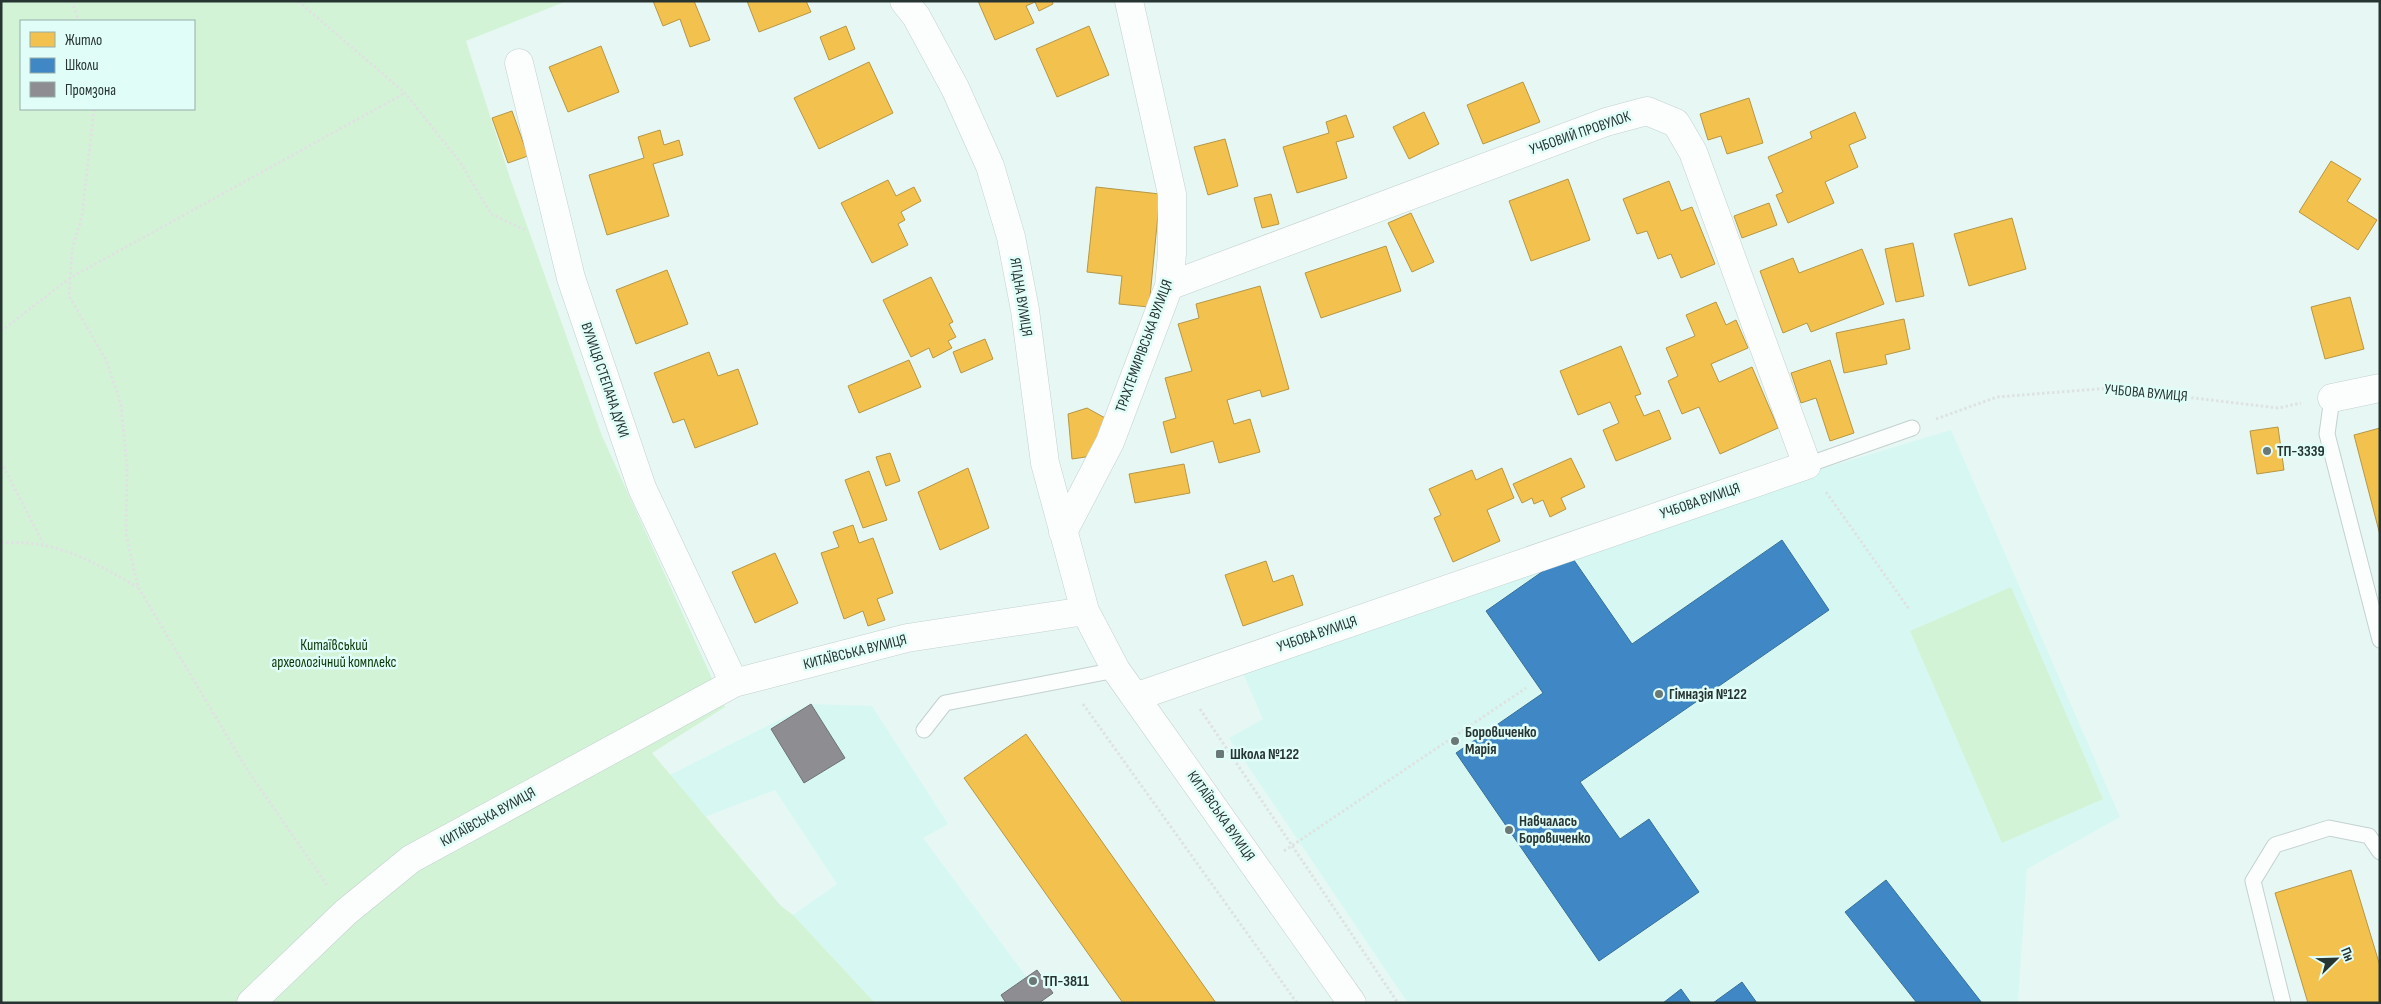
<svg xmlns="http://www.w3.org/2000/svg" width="2381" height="1004" font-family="'Sofia Sans Condensed',sans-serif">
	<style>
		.built { fill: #d7f8f2 }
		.green { fill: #d3f3d6; fill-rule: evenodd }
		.homes { fill: #f2c14e; stroke: #b59746 }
		.schools { fill: #3f88c5; stroke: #386f99 }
		.industry { fill: #8d8d92; stroke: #6e7275 }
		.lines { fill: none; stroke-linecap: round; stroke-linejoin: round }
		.service-casing { stroke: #c3d1cf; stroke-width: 17 }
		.minor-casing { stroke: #c3d1cf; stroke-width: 29 }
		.path { stroke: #dee3e2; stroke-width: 3; stroke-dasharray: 2.5 2.5; stroke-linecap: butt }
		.service { stroke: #fbfefd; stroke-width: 15 }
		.minor { stroke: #fbfefd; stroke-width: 28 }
		.poi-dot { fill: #6a7876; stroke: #e1fdf8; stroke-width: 2 }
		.labels { text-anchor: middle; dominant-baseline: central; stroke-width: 5; stroke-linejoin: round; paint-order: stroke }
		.street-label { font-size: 15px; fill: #263432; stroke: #e1fdf8 }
		.poi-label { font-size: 15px; font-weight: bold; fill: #263432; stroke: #e1fdf8; text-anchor: start }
		.park-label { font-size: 15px; fill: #0a3907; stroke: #e1fdf8 }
	</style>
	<rect width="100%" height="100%" fill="#e7f7f4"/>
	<path class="built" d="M1951,430L2120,817L2027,869L2018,1003H1408L1229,738L1263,719L1241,669L1798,476Z
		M811,704L872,706L948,824L923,838L1046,1003H875L793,915L837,884L775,790L569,869L552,834Z"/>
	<path class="green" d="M1,1H567L466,41L510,178L602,436L725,707L652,753L781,906L793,915L875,1003H1ZM21,21H194V109H21Z
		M2011,587L2103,799L2002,843L1910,631Z"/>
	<path class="homes" d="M653,1H694L710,40L690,47L680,19L663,26Z
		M747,1H806L811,12L759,32Z
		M978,1H1052L1053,4L1039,11L1035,2L1026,6L1034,23L995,40Z
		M846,26L855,49L829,60L820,37Z
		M1089,26L1109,75L1057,97L1036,49Z
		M601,46L619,92L568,112L549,67Z
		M869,62L893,113L819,149L794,98Z
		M1523,82L1540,122L1483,144L1467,105Z
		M1749,98L1763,143L1727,154L1721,136L1708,140L1700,114Z
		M512,111L528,156L508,163L492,118Z
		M1424,112L1439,144L1409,159L1393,127Z
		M1855,112L1866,138L1849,145L1858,167L1825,182L1834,203L1788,223L1776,195L1783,192L1768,157L1812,138L1810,132Z
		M1346,115L1354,137L1336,142L1347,178L1297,193L1283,147L1329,133L1326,122Z
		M660,130L664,145L679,140L683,155L653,164L669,216L607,235L589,175L644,158L638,137Z
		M1225,139L1238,186L1208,195L1194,147Z
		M2331,161L2361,179L2347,201L2377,220L2358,250L2299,212Z
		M1568,179L1590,240L1531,261L1509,201Z
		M888,180L896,196L914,187L921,201L901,212L905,220L898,224L908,245L872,263L841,203Z
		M1669,181L1681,211L1692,207L1715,264L1681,278L1671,254L1658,259L1647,231L1637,234L1623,199Z
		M1096,187L1160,194L1149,307L1119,304L1122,276L1087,272Z
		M1271,194L1279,224L1262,228L1254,198Z
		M1769,203L1777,225L1742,238L1734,216Z
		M1411,213L1434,262L1412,272L1388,223Z
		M2012,218L2026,269L1969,286L1954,234Z
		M1913,243L1924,296L1896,302L1885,249Z
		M1386,246L1401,291L1321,318L1305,273Z
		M1862,249L1884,304L1811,332L1807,323L1783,333L1760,271L1793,258L1799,273Z
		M667,270L688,324L636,344L616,290Z
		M931,277L953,322L949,324L956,337L948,341L952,348L933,358L929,348L911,357L883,300Z
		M1260,286L1289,389L1262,397L1260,390L1227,400L1234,424L1250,419L1260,452L1219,463L1213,441L1171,453L1163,422L1176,418L1165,378L1192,371L1178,324L1199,318L1196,304Z
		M2350,297L2364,349L2325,359L2311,307Z
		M1716,302L1726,325L1736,320L1748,348L1711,364L1719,382L1752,367L1778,428L1720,454L1699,407L1682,414L1668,381L1678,376L1666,348L1695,336L1686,315Z
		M1904,319L1910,349L1885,355L1887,364L1844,373L1836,333Z
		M985,339L993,359L961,373L953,352Z
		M1621,346L1641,394L1635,396L1644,416L1659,410L1671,439L1616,461L1603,430L1619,423L1610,402L1578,415L1560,371Z
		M709,352L718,376L738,369L758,424L695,448L684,419L673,423L654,373Z
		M909,360L921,387L859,413L848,386Z
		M1830,360L1854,433L1830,441L1816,398L1801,403L1791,373Z
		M1087,408L1107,419L1099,455L1072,459L1068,414Z
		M2278,427L2284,470L2257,474L2250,431Z
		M2380,428V535L2354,435Z
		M890,453L900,481L886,486L876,457Z
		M1571,458L1585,487L1561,498L1566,509L1550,517L1543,500L1534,504L1532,498L1522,503L1513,484Z
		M1184,464L1190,493L1135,503L1129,474Z
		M968,468L989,528L940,550L918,492Z
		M1502,468L1514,498L1487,510L1500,541L1453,562L1434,518L1441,515L1429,489L1472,470L1476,480Z
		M869,471L887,520L863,528L845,480Z
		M853,525L859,543L873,538L893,593L877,599L885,620L868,626L863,611L844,619L821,553L839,547L833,532Z
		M775,553L798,603L755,623L732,572Z
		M1266,561L1273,582L1293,575L1303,605L1243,626L1225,575Z
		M1026,734L1216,1003H1123L964,778Z
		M2351,870L2380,966V1003H2308L2275,893Z"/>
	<path class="schools" d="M1782,540L1829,610L1580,782L1620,839L1649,819L1699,892L1599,961L1456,753L1543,693L1486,611L1569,553L1632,644Z
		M1886,880L1982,1003H1917L1845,912Z
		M1742,982L1757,1003H1713Z
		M1681,989L1691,1003H1663Z"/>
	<path class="industry" d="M811,704L845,758L804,783L771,729Z
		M1037,970L1053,993L1039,1003H1006L1001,995Z"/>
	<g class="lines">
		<defs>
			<path id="service" d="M2332,398L2327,434L2380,640
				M1807,465L1912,428
				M924,730L945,703L1116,670
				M2283,1003L2253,881L2275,845L2329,828L2369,836L2380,852"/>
			<path id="minor" d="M904,1L916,16L955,88L990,166L1011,237L1025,310L1045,463L1085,611L1116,670L1352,1003
				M519,63L571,278L642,488L734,683
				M2332,398L2380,388
				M1063,532L1110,442L1169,286L1172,254V194L1129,1
				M1135,697L1807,465L1693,152L1676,123L1647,111L1606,122L1169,286
				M251,1003L346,912L411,859L734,683L907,638L1085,611"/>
		</defs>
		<use href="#service" class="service-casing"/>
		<use href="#minor" class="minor-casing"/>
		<path class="path" d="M72,1L79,21
			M298,1L405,93L460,162L491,214L525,230
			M94,109L82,216L72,250L69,296L106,360L121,404L127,467L126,534L138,587L248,771L327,885
			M1,331L70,278L405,93
			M1936,419L1997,397L2110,388L2278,408L2301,403
			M1,462L43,543
			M1826,492L1909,609
			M1,543C56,539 92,561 137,587
			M1083,704L1297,1003
			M1200,709L1398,1003
			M1284,851L1526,688"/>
		<use href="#service" class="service"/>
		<use href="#minor" class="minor"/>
	</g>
	<g class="poi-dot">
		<circle cx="2267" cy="451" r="5"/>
		<circle cx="1659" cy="694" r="5"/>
		<circle cx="1455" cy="741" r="5"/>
		<rect x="1215" y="749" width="10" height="10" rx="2.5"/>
		<circle cx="1509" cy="830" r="5"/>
		<circle cx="1033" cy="981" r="5"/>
	</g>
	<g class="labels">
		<g class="street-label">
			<text transform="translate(1580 133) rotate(-19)">УЧБОВИЙ ПРОВУЛОК</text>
			<text transform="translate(1021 297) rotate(81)">ЯГІДНА ВУЛИЦЯ</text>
			<text transform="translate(1144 346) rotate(-70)">ТРАХТЕМИРІВСЬКА ВУЛИЦЯ</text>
			<text transform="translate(605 380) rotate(71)">ВУЛИЦЯ СТЕПАНА ДУКИ</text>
			<text transform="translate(2146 393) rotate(5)">УЧБОВА ВУЛИЦЯ</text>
			<text transform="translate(1700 501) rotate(-19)">УЧБОВА ВУЛИЦЯ</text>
			<text transform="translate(1317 634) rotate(-19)">УЧБОВА ВУЛИЦЯ</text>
			<text transform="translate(855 652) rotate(-14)">КИТАЇВСЬКА ВУЛИЦЯ</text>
			<text transform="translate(1221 816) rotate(55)">КИТАЇВСЬКА ВУЛИЦЯ</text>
			<text transform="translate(488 817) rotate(-29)">КИТАЇВСЬКА ВУЛИЦЯ</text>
		</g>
		<g class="poi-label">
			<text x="2277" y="451">ТП-3339</text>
			<text x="1669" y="694">Гімназія №122</text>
			<text x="1465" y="732">Боровиченко<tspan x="1465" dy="17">Марія</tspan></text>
			<text x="1230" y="754">Школа №122</text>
			<text x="1519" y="821">Навчалась<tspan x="1519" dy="17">Боровиченко</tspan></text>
			<text x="1043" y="981">ТП-3811</text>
		</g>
		<g class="park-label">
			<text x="334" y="645">Китаївський<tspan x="334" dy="17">археологічний комплекс</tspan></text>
		</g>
	</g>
	<rect width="2381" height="1004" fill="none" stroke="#263432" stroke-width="5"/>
	<rect x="20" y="20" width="175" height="90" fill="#e1fdf8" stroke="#96ada9"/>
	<rect x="30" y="32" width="25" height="15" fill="#f2c14e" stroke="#96ada9"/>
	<text x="65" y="45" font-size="15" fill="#263432">Житло</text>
	<rect x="30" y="58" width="25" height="15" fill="#3f88c5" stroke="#96ada9"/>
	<text x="65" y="70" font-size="15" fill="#263432">Школи</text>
	<rect x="30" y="82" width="25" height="15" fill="#8d8d92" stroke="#96ada9"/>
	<text x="65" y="95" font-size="15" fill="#263432">Промзона</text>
	<g transform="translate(2336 959) rotate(67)" stroke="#e1fdf8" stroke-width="4" paint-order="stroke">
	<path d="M0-4L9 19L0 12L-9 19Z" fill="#263432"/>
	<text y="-8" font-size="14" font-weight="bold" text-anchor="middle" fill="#263432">Пн</text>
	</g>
</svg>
